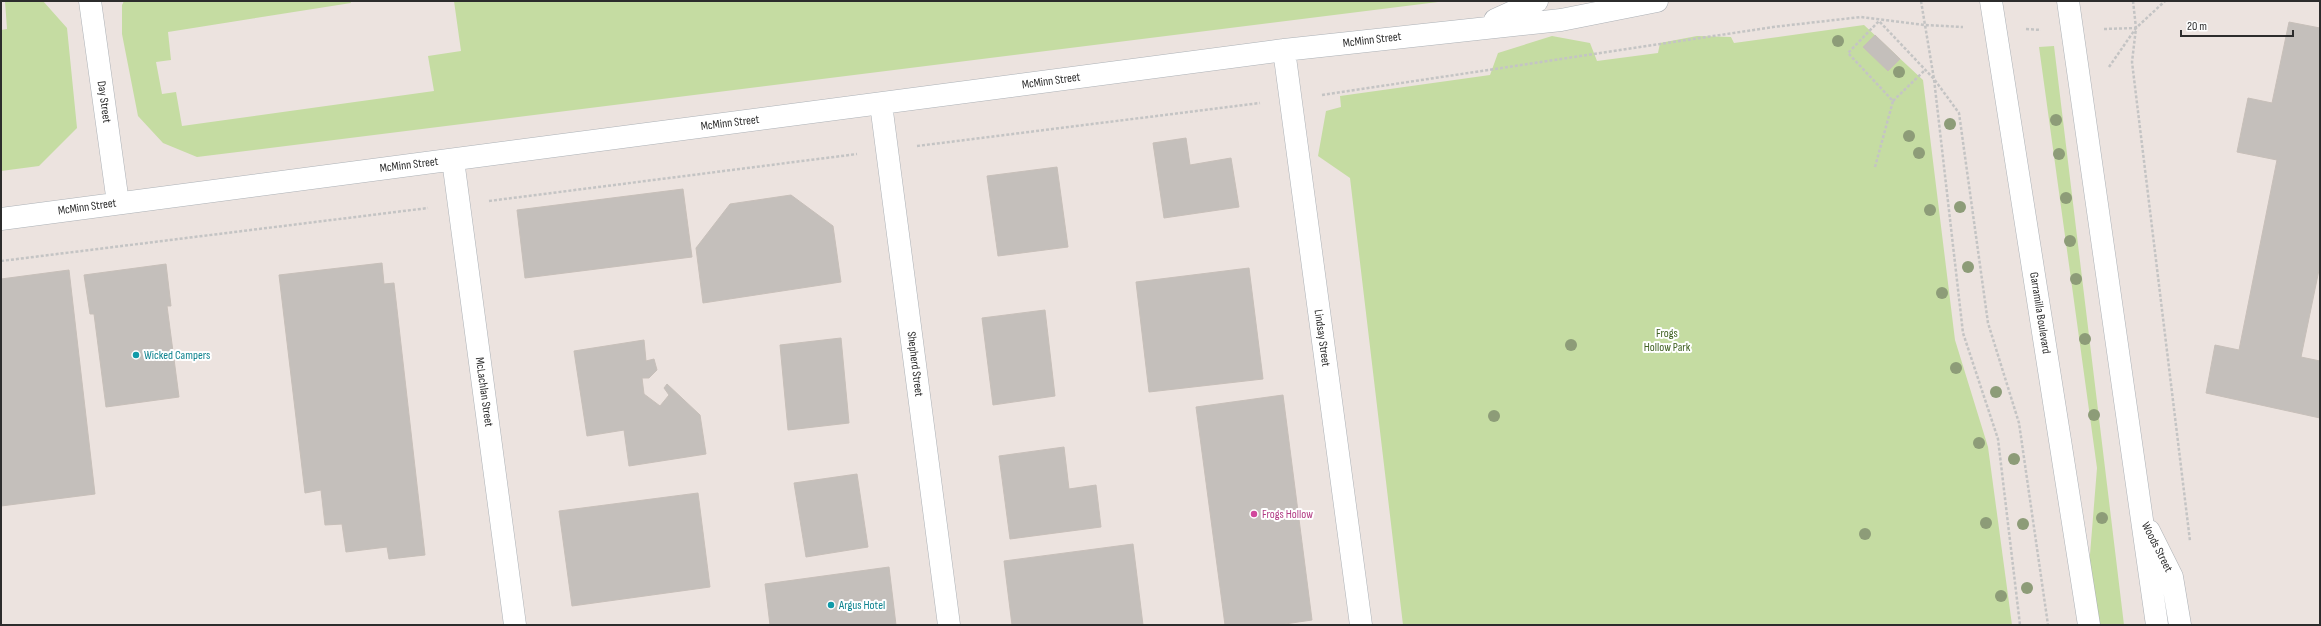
<svg xmlns="http://www.w3.org/2000/svg" width="2321" height="626" font-family="'Sofia Sans Condensed',sans-serif">
	<style>
		.green { fill: #c5dca2 }
		.building { fill: #c4bfbb; stroke: #c7bfb9 }
		.lines { fill: none; stroke-linecap: round; stroke-linejoin: round }
		.minor-casing { stroke: #acb1b6; stroke-width: 23 }
		.path { stroke: #c4c4c4; stroke-width: 2.5; stroke-dasharray: 3 2; stroke-linecap: butt }
		.minor { stroke: #fff; stroke-width: 22 }
		.tree { fill: #8d9c78 }
		.culture-dot { fill: #0f9aa8; stroke: #fff; stroke-width: 1.5 }
		.hotel-dot { fill: #d1479c; stroke: #fff; stroke-width: 1.5 }
		.labels { text-anchor: middle; dominant-baseline: central; stroke-width: 4; stroke-linejoin: round; paint-order: stroke }
		.street-label { font-size: 12px; fill: #2c2c2c; stroke: #fff }
		.park-label { font-size: 12px; fill: #406123; stroke: #fff }
		.culture-label { font-size: 12px; fill: #0d838f; stroke: #fff; text-anchor: start }
		.hotel-label { font-size: 12px; fill: #b23c85; stroke: #fff; text-anchor: start }
	</style>
	<rect width="100%" height="100%" fill="#ece3df"/>
	<path class="green" d="M5,1H43L67,28L77,128L39,166L1,171V30L7,29Z
		M124,1H350L351,3L168,32L171,60L156,62L162,94L176,92L182,126L434,91L428,56L461,51L454,1H1446L197,157L163,143L138,116L122,34V5Z
		M1864,25L1923,80L1955,340L1988,447L2012,625H1403L1350,178L1318,156L1326,111L1341,107L1340,96L1490,75L1498,53L1552,36L1590,43L1597,61L1658,53L1660,43L1697,36L1731,37L1734,43Z
		M2054,46L2124,625H2098L2089,567L2097,468L2039,47Z"/>
	<path class="building" d="M2289,22L2320,28V265L2301,357L2320,361V418L2206,393L2215,345L2239,350L2277,160L2237,152L2248,98L2272,103Z
		M1875,35L1900,59L1888,71L1863,47Z
		M1186,138L1190,165L1231,158L1239,207L1164,218L1153,143Z
		M1057,167L1068,247L998,256L987,176Z
		M683,189L692,257L525,278L517,210Z
		M791,195L833,226L841,282L703,303L696,248L730,204Z
		M382,263L384,284L394,283L425,555L389,559L387,547L346,552L342,524L325,525L321,490L305,493L279,275Z
		M166,264L171,306H167L179,397L106,407L94,314H90L84,275Z
		M1249,268L1263,379L1149,392L1136,282Z
		M69,270L95,494L1,506V279Z
		M1045,310L1055,396L993,405L982,318Z
		M841,338L849,423L788,430L780,345Z
		M644,340L646,361L654,359L657,370L649,378H642L644,394L660,406L669,395L664,388L667,384L700,415L706,454L629,466L624,430L587,436L574,351Z
		M1283,395L1312,620L1278,625H1225L1196,407Z
		M1064,447L1069,489L1096,485L1101,527L1010,539L999,456Z
		M857,474L868,547L806,557L794,483Z
		M698,493L710,587L572,606L559,511Z
		M1133,544L1143,625H1012L1004,561Z
		M889,567L896,625H770L765,584Z"/>
	<g class="lines">
		<defs>
			<path id="minor" d="M90,1L118,203
				M1991,1L2089,625
				M2068,1L2157,625
				M1495,20L1537,1
				M1284,50L1361,625
				M881,104L949,625
				M453,160L515,625
				M1,219L1284,50L1561,20L1657,1
				M2149,531L2172,577L2180,625"/>
		</defs>
		<use href="#minor" class="minor-casing"/>
		<path class="path" d="M1921,1L1934,79L1963,333L1998,439L2020,625
			M2133,1L2136,28L2132,62L2190,541
			M2026,29L2041,30
			M2104,29L2136,28L2165,1
			M2109,67L2136,28
			M1322,95L1773,27L1861,17L1924,25L1963,27
			M1893,101L1925,70
			M917,146L1260,103
			M1875,167L1893,101L1848,53L1879,21L1934,79L1959,113L1988,323L2019,423L2048,625
			M489,201L857,154
			M1,261L428,208"/>
		<use href="#minor" class="minor"/>
	</g>
	<g class="tree">
		<circle cx="1838" cy="41" r="6"/>
		<circle cx="1899" cy="72" r="6"/>
		<circle cx="2056" cy="120" r="6"/>
		<circle cx="1950" cy="124" r="6"/>
		<circle cx="1909" cy="136" r="6"/>
		<circle cx="1919" cy="153" r="6"/>
		<circle cx="2059" cy="154" r="6"/>
		<circle cx="2066" cy="198" r="6"/>
		<circle cx="1960" cy="207" r="6"/>
		<circle cx="1930" cy="210" r="6"/>
		<circle cx="2070" cy="241" r="6"/>
		<circle cx="1968" cy="267" r="6"/>
		<circle cx="2076" cy="279" r="6"/>
		<circle cx="1942" cy="293" r="6"/>
		<circle cx="2085" cy="339" r="6"/>
		<circle cx="1571" cy="345" r="6"/>
		<circle cx="1956" cy="368" r="6"/>
		<circle cx="1996" cy="392" r="6"/>
		<circle cx="2094" cy="415" r="6"/>
		<circle cx="1494" cy="416" r="6"/>
		<circle cx="1979" cy="443" r="6"/>
		<circle cx="2014" cy="459" r="6"/>
		<circle cx="2102" cy="518" r="6"/>
		<circle cx="1986" cy="523" r="6"/>
		<circle cx="2023" cy="524" r="6"/>
		<circle cx="1865" cy="534" r="6"/>
		<circle cx="2027" cy="588" r="6"/>
		<circle cx="2001" cy="596" r="6"/>
	</g>
	<g class="culture-dot">
		<circle cx="136" cy="355" r="4"/>
		<circle cx="831" cy="605" r="4"/>
	</g>
	<circle class="hotel-dot" cx="1254" cy="514" r="4"/>
	<g class="labels">
		<g class="street-label">
			<text transform="translate(1372 40) rotate(-7)">McMinn Street</text>
			<text transform="translate(1051 81) rotate(-8)">McMinn Street</text>
			<text transform="translate(104 102) rotate(82)">Day Street</text>
			<text transform="translate(730 123) rotate(-7)">McMinn Street</text>
			<text transform="translate(409 165) rotate(-7)">McMinn Street</text>
			<text transform="translate(87 207) rotate(-8)">McMinn Street</text>
			<text transform="translate(2040 313) rotate(81)">Garramilla Boulevard</text>
			<text transform="translate(1322 338) rotate(82)">Lindsay Street</text>
			<text transform="translate(915 364) rotate(83)">Shepherd Street</text>
			<text transform="translate(484 392) rotate(82)">McLachlan Street</text>
			<text transform="translate(2157 547) rotate(63)">Woods Street</text>
		</g>
		<g class="park-label">
			<text x="1667" y="333">Frogs<tspan x="1667" dy="14">Hollow Park</tspan></text>
		</g>
		<g class="culture-label">
			<text x="144" y="355">Wicked Campers</text>
			<text x="839" y="605">Argus Hotel</text>
		</g>
		<g class="hotel-label">
			<text x="1262" y="514">Frogs Hollow</text>
		</g>
	</g>
	<rect width="2321" height="626" fill="none" stroke="#2c2c2c" stroke-width="4"/>
	<path d="M2181 30v6h112v-6" fill="none" stroke="#2c2c2c" stroke-width="2"/>
	<text x="2187" y="30" font-size="12" fill="#2c2c2c" stroke="#ffffff" stroke-width="3" paint-order="stroke">20 m</text>
</svg>
